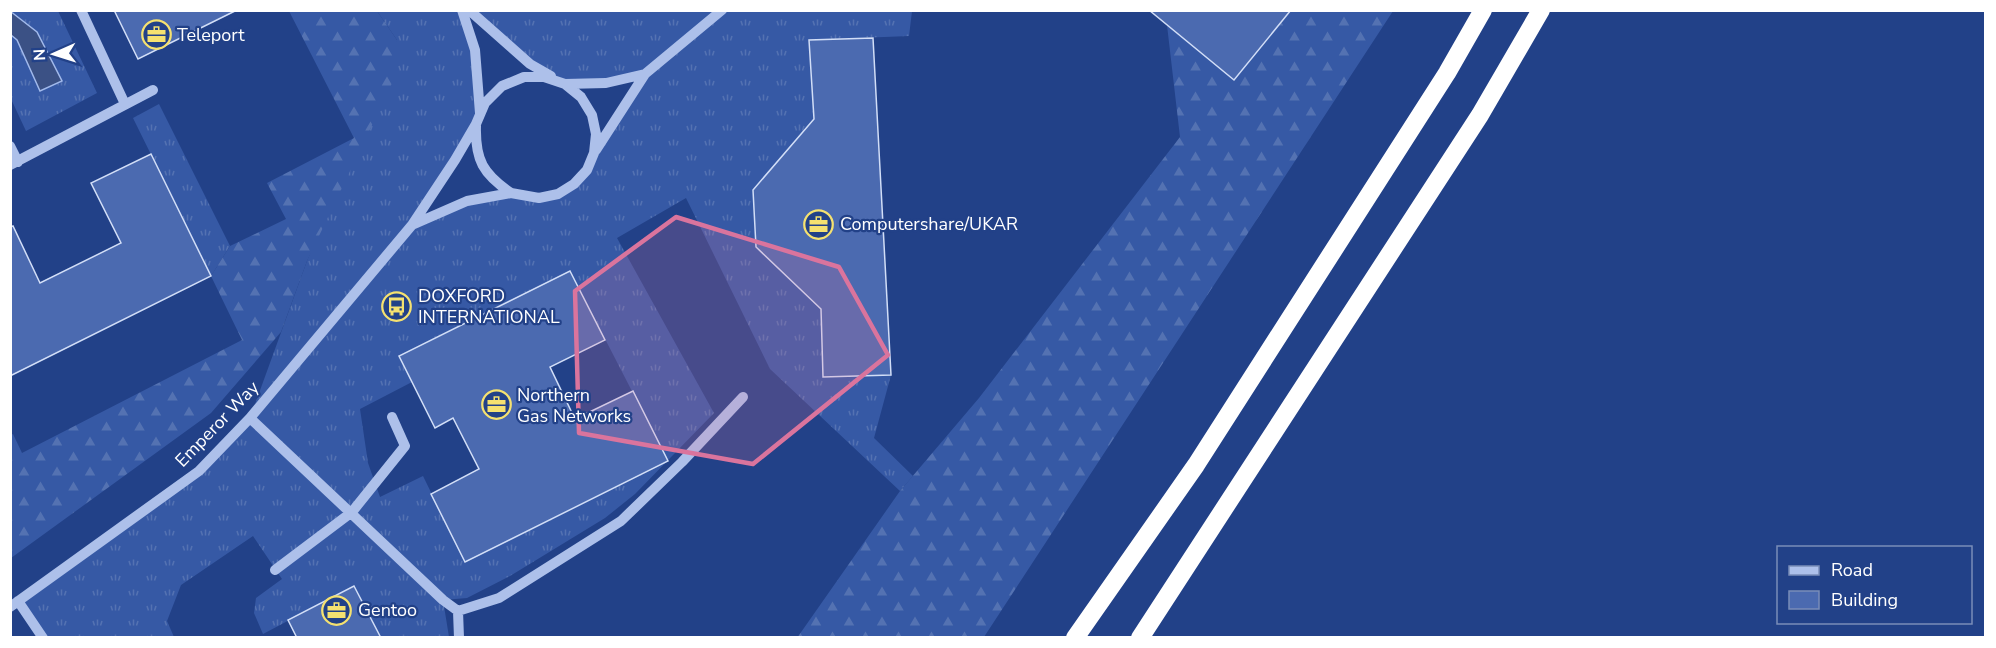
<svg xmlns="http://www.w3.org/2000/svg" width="1996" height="648" font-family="'Nunito Sans',sans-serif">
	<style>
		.grass { fill: url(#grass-tufts); fill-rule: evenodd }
		.forest { fill: url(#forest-firs) }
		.water { fill: #3b5185; stroke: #a1b9eb; stroke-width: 1.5 }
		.building { fill: #4b6ab0; stroke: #d2def7; stroke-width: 1.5 }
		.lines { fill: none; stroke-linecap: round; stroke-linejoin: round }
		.minor { stroke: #adc0ea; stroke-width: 10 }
		.highway { stroke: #fff; stroke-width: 18 }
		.marked { fill: #da749d; fill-opacity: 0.2; stroke: #da749d; stroke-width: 4.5; stroke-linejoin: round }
		.labels { text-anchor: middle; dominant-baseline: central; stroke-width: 4.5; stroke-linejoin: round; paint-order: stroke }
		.poi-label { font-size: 18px; fill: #fff; stroke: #224188; text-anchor: start }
		.street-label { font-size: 18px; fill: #fff; stroke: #224188 }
	</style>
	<defs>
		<pattern id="grass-tufts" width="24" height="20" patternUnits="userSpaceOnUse" patternTransform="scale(1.5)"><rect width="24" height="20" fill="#3659a5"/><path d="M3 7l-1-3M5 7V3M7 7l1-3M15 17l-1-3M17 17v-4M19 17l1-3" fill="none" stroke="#5472b2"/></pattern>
		<pattern id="forest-firs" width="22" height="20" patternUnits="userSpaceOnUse" patternTransform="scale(1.5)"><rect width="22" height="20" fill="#3659a5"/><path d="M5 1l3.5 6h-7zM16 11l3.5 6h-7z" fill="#5472b2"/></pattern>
	</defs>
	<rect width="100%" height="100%" fill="#224188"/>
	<path class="grass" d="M11,11H58L97,93L26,131L11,99Z
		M377,11H462L475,50L480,113L413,223L467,201L511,193L539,198L574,184L644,74L606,83L556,80L469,11H912L909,36L809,40L814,119L753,190L756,247L821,309L823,377L891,375L874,438L913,476L900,491L770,369L686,198L617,238L714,413L635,494L605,518L510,576L467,598L443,600L449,637H381L354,586L263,634L254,613L256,598L282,579L253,536L181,585L167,621L174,637H43L18,601L199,471L250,418L307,261L397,40ZM570,271L668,461L465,562L423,476L380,497L368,463L360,409L412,382L399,356Z
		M159,104L230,246L211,276L133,118Z"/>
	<path class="forest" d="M289,11H377L397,40L395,77L307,261L281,332L211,413L11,558V435L13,434L22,453L242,340L211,276L230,246L286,219L267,183L354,138Z
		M1291,11H1393L984,637L797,638L900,491L979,398L1180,137L1167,25L1234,80Z"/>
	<path class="water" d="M10,11L37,32L62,81L40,91L17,40L11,35Z"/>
	<path class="building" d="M114,10H237L138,59Z
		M1149,10H1291L1234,80Z
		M873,38L891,375L823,377L821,309L756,247L753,190L814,119L809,40Z
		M151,154L211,276L10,376V227L13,226L40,283L121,243L91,183Z
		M570,271L605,340L550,367L575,419L633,391L668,461L465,562L431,494L479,469L453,418L435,428L399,356Z
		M354,586L381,638H297L288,620Z"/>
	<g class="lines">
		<path class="minor" d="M81,10L125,104
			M462,10L475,50L480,113
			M469,10L530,64L551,76
			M565,84L606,83L645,74
			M476,126C475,160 483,174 511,193
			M10,146L18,162
			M596,150L645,74L722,10
			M10,165L153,90
			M250,418L443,600L458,611L459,638
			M275,570L352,512L405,446L392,417
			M18,601L43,638
			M10,607L199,471L250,418L412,225L455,160L476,124L485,103L502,86L524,77H544L565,84L581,97L592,115L596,134L594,153L587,170L574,184L558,194L539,198L511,193L467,201L412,225
			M458,611L499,598L621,521L682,462L743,397"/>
		<path class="highway" d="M1075,638L1196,465L1447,73L1483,10
			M1140,638L1480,115L1541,10"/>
	</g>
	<path class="marked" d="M676,217L839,267L888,355L753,464L579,433L575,291Z"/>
	<defs>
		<symbol id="office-ring" viewBox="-11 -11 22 22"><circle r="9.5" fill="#224188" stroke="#f5e170" stroke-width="1.5"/><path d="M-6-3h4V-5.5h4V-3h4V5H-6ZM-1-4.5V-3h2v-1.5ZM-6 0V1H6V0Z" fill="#f5e170"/></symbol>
		<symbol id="bus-ring" viewBox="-11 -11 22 22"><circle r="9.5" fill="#224188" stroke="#f5e170" stroke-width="1.5"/><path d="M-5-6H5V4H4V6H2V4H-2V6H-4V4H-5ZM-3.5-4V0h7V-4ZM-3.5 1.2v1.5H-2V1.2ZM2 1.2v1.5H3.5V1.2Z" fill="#f5e170"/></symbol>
	</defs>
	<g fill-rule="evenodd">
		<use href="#office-ring" x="140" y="18" width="33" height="33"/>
		<use href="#office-ring" x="802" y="208" width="33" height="33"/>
		<use href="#bus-ring" x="380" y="290" width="33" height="33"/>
		<use href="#office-ring" x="480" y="388" width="33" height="33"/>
		<use href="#office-ring" x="320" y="594" width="33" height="33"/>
	</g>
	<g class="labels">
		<g class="poi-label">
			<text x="177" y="35">Teleport</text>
			<text x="840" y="224">Computershare/UKAR</text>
			<text x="418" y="296">DOXFORD<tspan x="418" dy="21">INTERNATIONAL</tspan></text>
			<text x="517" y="395">Northern<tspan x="517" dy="21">Gas Networks</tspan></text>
			<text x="358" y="610">Gentoo</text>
		</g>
		<g class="street-label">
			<text transform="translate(217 424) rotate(-46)">Emperor Way</text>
		</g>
	</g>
	<rect width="1996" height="648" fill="none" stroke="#ffffff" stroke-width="24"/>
	<rect x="1777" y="546" width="195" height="78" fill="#224188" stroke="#7a8db8" stroke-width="1.5"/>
	<rect x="1789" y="566" width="30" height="9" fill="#adc0ea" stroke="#7a8db8" stroke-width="1.5"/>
	<text x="1831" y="576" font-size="18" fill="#ffffff">Road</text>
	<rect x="1789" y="591" width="30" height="18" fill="#4b6ab0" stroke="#7a8db8" stroke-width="1.5"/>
	<text x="1831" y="606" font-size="18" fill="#ffffff">Building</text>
	<g transform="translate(54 54) rotate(267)" stroke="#224188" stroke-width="4.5" paint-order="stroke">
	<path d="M0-4.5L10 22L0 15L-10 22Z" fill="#ffffff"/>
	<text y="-9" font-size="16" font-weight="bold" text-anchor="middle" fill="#ffffff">N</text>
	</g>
</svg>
